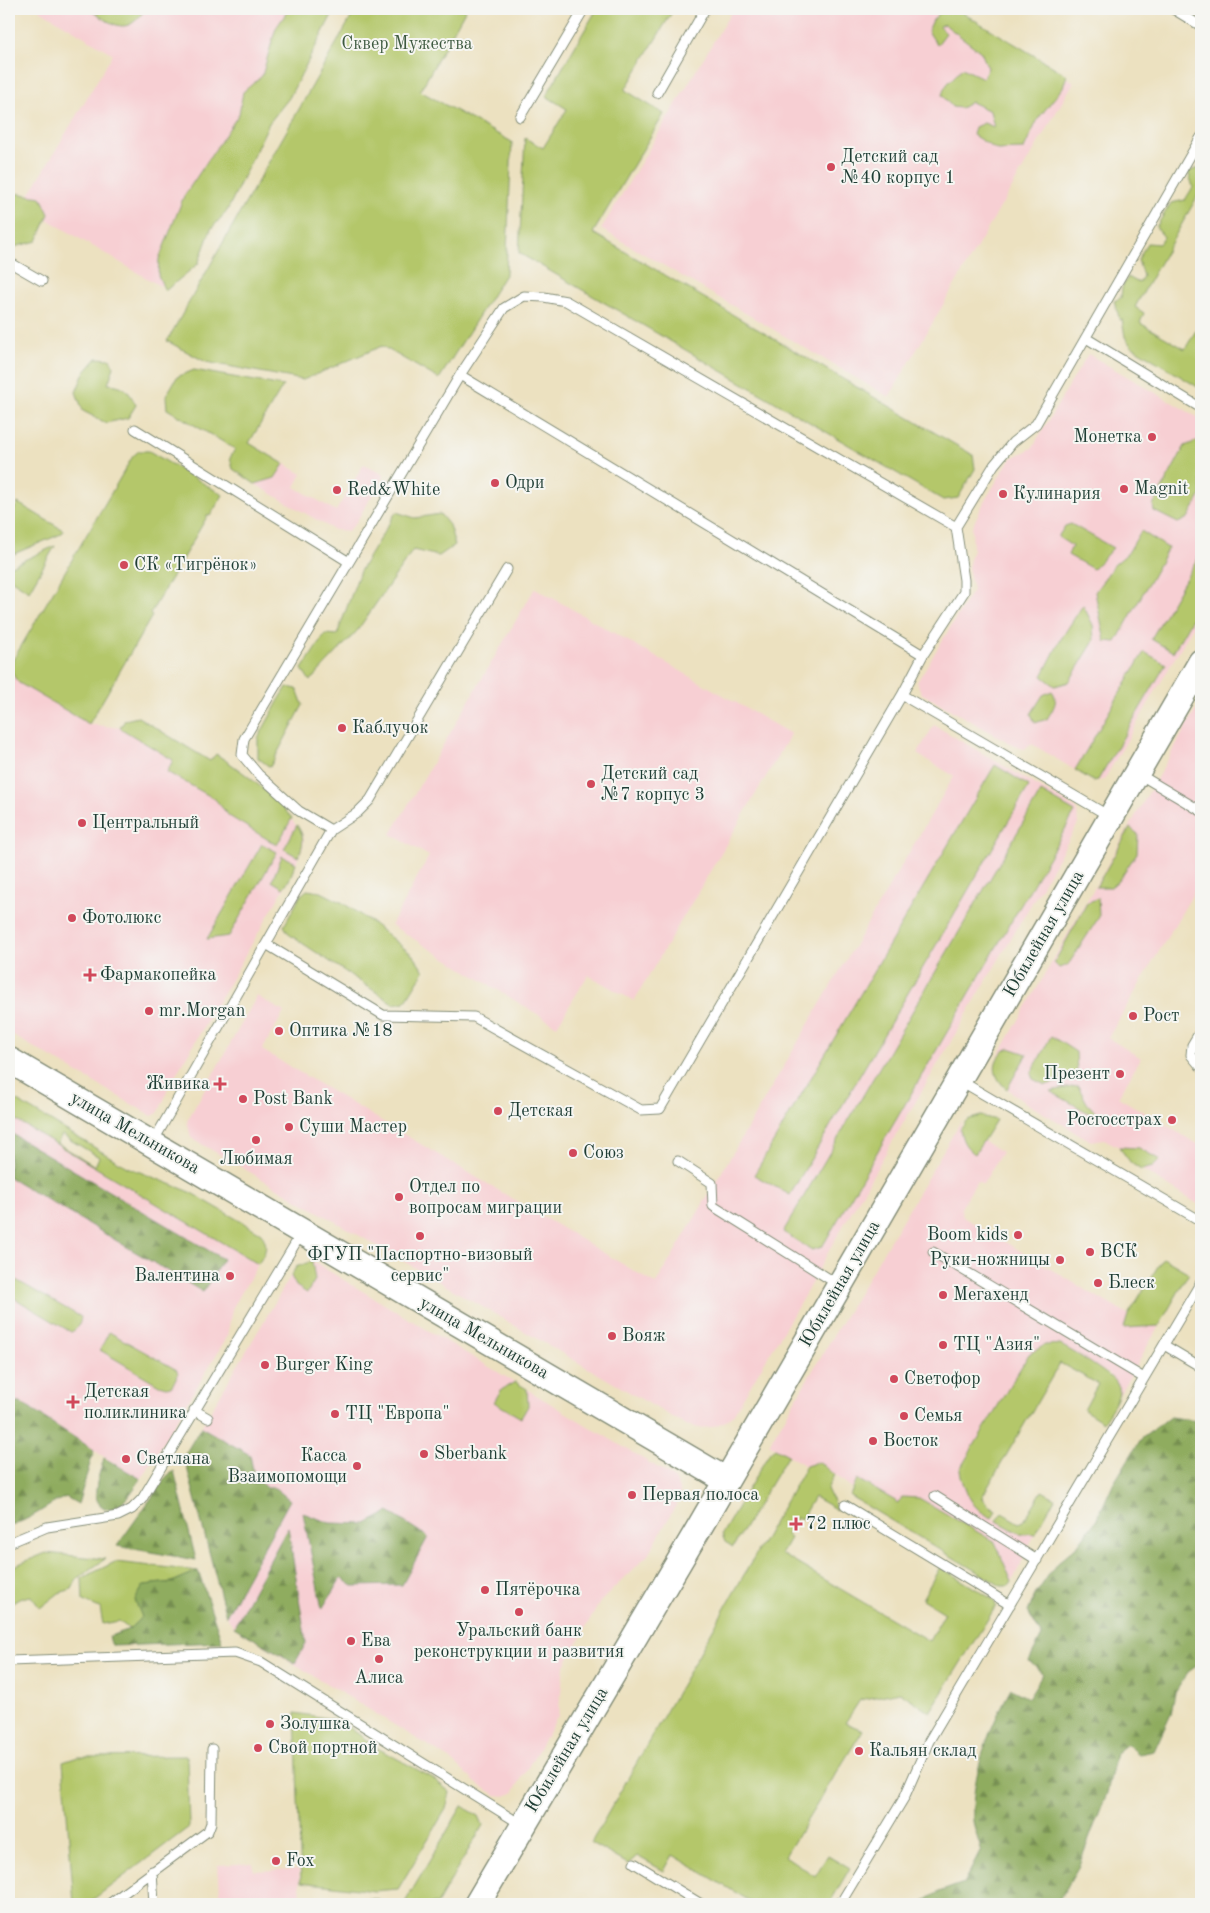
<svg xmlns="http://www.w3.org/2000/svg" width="1210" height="1913" font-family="'Old Standard TT',serif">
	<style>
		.built { fill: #f7cfd3 }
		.green { fill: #b4c76b; stroke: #6a8250; fill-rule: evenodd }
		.forest { fill: url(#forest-firs); stroke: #57744a }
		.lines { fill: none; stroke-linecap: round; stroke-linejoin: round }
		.lane-casing { stroke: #868f7a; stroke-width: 11 }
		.secondary-casing { stroke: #868f7a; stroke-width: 28 }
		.lane { stroke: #fff; stroke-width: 9 }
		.secondary { stroke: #fff; stroke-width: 25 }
		.poi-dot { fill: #d1495b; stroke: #f6f6f2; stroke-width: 2 }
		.labels { text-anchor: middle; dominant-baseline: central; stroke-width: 4; stroke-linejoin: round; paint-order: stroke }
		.park-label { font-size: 18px; fill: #3d593f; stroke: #f6f6f2 }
		.poi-label { font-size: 18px; fill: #1f3d34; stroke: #f6f6f2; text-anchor: start }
		.street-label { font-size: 18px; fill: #1f3d34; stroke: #f6f6f2 }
	</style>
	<defs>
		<pattern id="forest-firs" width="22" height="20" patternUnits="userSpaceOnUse" patternTransform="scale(1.25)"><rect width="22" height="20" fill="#8fac5f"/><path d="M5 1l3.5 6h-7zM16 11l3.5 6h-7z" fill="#748d4f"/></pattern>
	</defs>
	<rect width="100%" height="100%" fill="#f6f6f2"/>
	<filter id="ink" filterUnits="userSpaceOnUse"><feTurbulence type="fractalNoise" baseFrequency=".02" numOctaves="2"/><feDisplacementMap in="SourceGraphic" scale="10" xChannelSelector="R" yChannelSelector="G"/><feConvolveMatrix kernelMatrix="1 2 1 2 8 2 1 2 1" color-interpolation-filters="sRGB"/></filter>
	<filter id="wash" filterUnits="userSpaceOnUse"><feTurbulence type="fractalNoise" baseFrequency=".0096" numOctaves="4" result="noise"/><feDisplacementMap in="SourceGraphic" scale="20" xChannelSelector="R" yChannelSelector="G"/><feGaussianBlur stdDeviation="1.12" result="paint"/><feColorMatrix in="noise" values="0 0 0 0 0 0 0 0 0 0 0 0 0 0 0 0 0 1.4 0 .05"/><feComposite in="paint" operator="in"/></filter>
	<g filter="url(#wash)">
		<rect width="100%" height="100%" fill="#ece1c0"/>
		<path class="built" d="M38,9H321L160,286L23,205L113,54Z
			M733,9H953L1074,82L889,397L601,229Z
			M1088,354L1201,419V613L1104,780L1093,781L1032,744L1025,749L1019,748L949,709L921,693L917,682L973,590L968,567L973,549L972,527L984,502L1010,459L1032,448Z
			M249,443L302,474L295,487L336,511L364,464L384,475L355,524L348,531L334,530L255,484L233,469L230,458Z
			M535,588L791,734L634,1001L588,975L557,1026L391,925L429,856L391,834Z
			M9,658L13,660L11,668L89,724L120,728L125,720L138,717L210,761L216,754L255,781L273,796L302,833L304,840L303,847L289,880L167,1090L165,1098L158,1113L152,1116L14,1036L9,1031Z
			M1201,701V880L1108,1038L1141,1058L1118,1097L1201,1146V1206L1131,1163L1119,1147L1104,1139L1091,1141L1021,1100L1000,1082L995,1067L996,1060Z
			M934,725L1077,809L1078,824L832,1245L807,1291L733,1415L724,1422L711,1427L699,1428L686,1425L191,1138L187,1121L257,996L284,1012L262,1050L656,1284L954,776L917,754Z
			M9,1116L258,1264L232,1309L227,1337L141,1479L9,1399Z
			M961,1121L960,1129L964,1143L975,1154L983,1141L1002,1152L983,1184L977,1181L961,1208L963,1217L1128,1315L1124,1328L1159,1326L1119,1395V1387L1109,1374L1060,1345H1045L1029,1354L960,1469V1476L967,1491L979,1511L1019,1533L1035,1534L1012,1582L995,1542L899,1503L857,1479L852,1488L819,1462L806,1466L769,1444Z
			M312,1261L665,1472L675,1480L680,1489V1498L648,1555L600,1602L564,1667L558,1716L513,1793L505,1796L496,1795L476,1783L450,1759L234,1627L226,1616L184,1456L296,1267Z
			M253,1863L254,1871L299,1869L301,1899L266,1897L265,1904H221L218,1865Z"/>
		<path class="green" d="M88,9H145C126,39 112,23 88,9Z
			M289,9H335L289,98L269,123L227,211L211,229L198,264L165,291L158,275L159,259L184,196L239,114L243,92L262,76L276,28Z
			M356,9H466L420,91L512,142L506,273L439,379L382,346L303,380L206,362L167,341Z
			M597,9H674L625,90L664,114L593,233L973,455L975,469L958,498L943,500L519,253L525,138L543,148L567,109L546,96Z
			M943,9H956L1067,75L1063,87L1038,119L1024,149L997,150L973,135L975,127L984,123L994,127L990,111L971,102L961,108L952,107L942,95C946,81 953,80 962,68L983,78L988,68L981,52L944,24L939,26L946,33L937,45L928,31L933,20Z
			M1201,168V190L1135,307L1144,313L1140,323L1185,349L1201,322V389L1131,346L1125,337L1122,319L1120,320L1114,301L1121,298L1122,288L1128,277L1139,283L1143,276L1138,260L1147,243L1159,244L1164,237L1156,227L1171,203L1185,200L1193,187L1188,171Z
			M14,193L41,197L49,214L37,241L14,247L9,245V210Z
			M97,358L110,359L114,367L108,384C125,385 128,390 136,405L128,418L106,423L83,411L76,392L84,373Z
			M194,370L283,386L249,443L284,464L275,478L255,484L233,469L230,458L235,449L167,409L166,396L177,377Z
			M1201,439V495L1188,518L1178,523L1154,511L1153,505L1185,446Z
			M139,451H149L223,495L210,516L208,515L150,614L152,616L89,724L19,683C12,675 10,670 13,660L133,456Z
			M18,503L63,530L61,534L9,556V518Z
			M396,512L415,518L440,514L449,525L455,545L439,556L413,550L357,631L310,681L302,669L325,634L337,635L360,571Z
			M1071,524L1113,548L1093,569L1068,555L1072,546L1058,537L1065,526Z
			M1141,531L1168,548L1116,642L1105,641L1095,592L1114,565L1128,553Z
			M55,546L29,591L9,578V567Z
			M1201,552V603L1173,652L1151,639Z
			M1083,605L1093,625L1094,641L1069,682L1055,686L1042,676L1061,639Z
			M1144,652L1166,664L1098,780L1093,781L1075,770Z
			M287,687L297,689L303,705L270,767L258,758V738L279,700Z
			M1052,691C1060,701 1052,710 1047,719L1035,723L1031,714L1043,695Z
			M138,717L210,761L216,754C245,773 269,791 292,818L277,845L229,816L215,799L167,772L173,760L120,728L125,720Z
			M995,765L1029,786L790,1195L754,1175Z
			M1041,792L1075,812L822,1247L812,1250L783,1232Z
			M297,825C305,837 304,844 298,857L284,849Z
			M1130,828L1138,834L1137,853L1118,881L1111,887H1096Z
			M262,844L277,852L229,936L207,939Z
			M282,856L296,863L289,880L283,888L272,881Z
			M307,890L321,892L343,903L371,922L414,956L424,971L405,1002L394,1004L290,935L284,926L301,895Z
			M1098,898L1099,917L1068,965L1059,968L1054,963L1087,903Z
			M1051,1036L1076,1052L1077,1073L1074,1078L1045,1085L1033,1079L1031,1074Z
			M1009,1048L1027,1054L1007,1089C992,1077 990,1058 1009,1048Z
			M1078,1086L1087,1103L1095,1112L1094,1116L1050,1091Z
			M9,1096L127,1167L188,1191L261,1233C269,1246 266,1252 258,1264L9,1116ZM62,1135L99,1157L95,1166L57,1143Z
			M981,1116L996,1120L975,1154C966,1148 962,1141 960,1129L967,1120Z
			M1119,1147L1139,1148L1160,1160L1153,1167L1141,1170L1131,1163Z
			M1163,1258L1189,1273L1159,1326L1124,1328L1128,1315Z
			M312,1261L315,1280L307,1293L296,1286L291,1276L296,1267Z
			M9,1276L81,1317C80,1324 78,1329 71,1332L9,1295Z
			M109,1332L177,1370L178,1374L172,1386L166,1387L159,1385L100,1350Z
			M1045,1345C1049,1345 1056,1344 1060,1345C1070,1349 1117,1378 1119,1387C1121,1398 1108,1413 1103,1422L1084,1410L1098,1384L1060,1363L982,1497L988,1505L996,1510L992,1518C987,1515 982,1513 978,1509C969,1501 961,1481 960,1469L1029,1354Z
			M515,1382L527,1389L528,1406L521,1418L494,1402L501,1390Z
			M775,1448L788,1455L733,1547L725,1542L722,1534L770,1452Z
			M819,1462L834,1475L827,1489L837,1510L814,1497L801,1519L797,1517L786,1535L790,1538L781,1554L929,1641L945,1613L922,1599L940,1567L994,1600L996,1606L930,1712L900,1692L860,1700L845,1723L863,1730L785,1856L815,1876L828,1855L850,1868L829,1904H755L673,1855L664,1871L637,1856L628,1864L591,1843L806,1466Z
			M857,1479L899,1503L902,1497L919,1498L995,1542L1012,1582L1009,1586H1001L850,1496Z
			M1042,1491L1055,1498L1035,1534L1019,1533L997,1521L1002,1513L1019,1523L1024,1521Z
			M46,1553L105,1559L77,1579L72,1589L59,1593L40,1608L31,1596L21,1598L9,1605V1568Z
			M115,1562L198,1571L172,1582L144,1585L135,1600L142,1617L129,1629L119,1621L103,1624L100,1608L83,1601L82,1578Z
			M295,1713L339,1720L379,1749L431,1777L450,1792L446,1809L398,1889L374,1891L301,1882Z
			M187,1756L189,1827L87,1904H74L63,1762L78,1757Z
			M462,1806L479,1816L483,1825L437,1904H404Z
			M265,1897L363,1901L365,1899H378L384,1903L265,1904Z"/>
		<path class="forest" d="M9,1132L223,1259L203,1292L9,1177Z
			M9,1399L13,1403H21L94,1450L78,1504L66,1497C48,1504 27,1523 9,1525Z
			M1170,1417L1197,1421L1201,1423V1663L1188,1672L1175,1693L1171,1714L1154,1751L1139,1754L1127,1744L1116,1753L1107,1793L1077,1870L1057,1904H919L939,1892L964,1883L981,1850C979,1841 974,1830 973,1821C971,1775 989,1728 1011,1689L1028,1698L1043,1674L1029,1661L1042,1636L1028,1612L1035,1595L1057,1563L1078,1545L1097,1519L1112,1486L1141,1439Z
			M201,1427L250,1455L254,1475L266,1488H275L290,1500L226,1616L184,1456Z
			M104,1458L141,1479C134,1488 125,1504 114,1508C110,1510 106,1509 103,1507C88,1498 101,1471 104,1458Z
			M174,1471L196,1560L117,1546L167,1476Z
			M389,1512L428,1537L402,1585L353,1586L341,1578L322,1609L303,1513L330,1523L366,1524Z
			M288,1527L306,1643L295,1663L234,1627Z
			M198,1571L222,1642L112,1646L109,1637L129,1629L142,1617L135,1600L144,1585L172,1582Z"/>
	</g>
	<g filter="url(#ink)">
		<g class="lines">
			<defs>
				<path id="lane" d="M1173,9L1201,26
					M657,93L705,9
					M520,117L584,9
					M9,262L42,281
					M1086,338L1201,408
					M460,375L923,655
					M135,429L349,562
					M1188,686L1201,693
					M902,695L1109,816
					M1137,773L1201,811
					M331,830L357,813L370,800L507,569
					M266,944L383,1015L474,1017L641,1110L660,1109L902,695L923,655L964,592V580L956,527L994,465L1013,442L1036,424L1201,137
					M1201,1030L1192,1045L1191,1055L1201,1067
					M959,1080L1201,1221
					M153,1142L331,830L299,811L258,774L242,755L244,739L460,375L504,308L524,296L544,297L566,301L956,527
					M678,1161L712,1183L713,1206L839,1285
					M933,1252L1144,1378
					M1164,1345L1201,1367
					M194,1410L208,1418
					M935,1496L1037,1560
					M845,1505L1010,1605
					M9,1543L47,1527L118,1516L132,1509L142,1499L301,1234
					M9,1661L235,1653L261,1662L522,1825
					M634,1863L701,1904
					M152,1871L154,1904
					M109,1904L208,1831L211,1823L212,1749
					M840,1904L904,1798L929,1741L1201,1282"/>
				<path id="secondary" d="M9,1060L726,1480
					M477,1904L696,1533L1201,662"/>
			</defs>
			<use href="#lane" class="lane-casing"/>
			<use href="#secondary" class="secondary-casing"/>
			<use href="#lane" class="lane"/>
			<use href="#secondary" class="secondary"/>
		</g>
	</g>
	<g class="poi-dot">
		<circle cx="831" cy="167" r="5"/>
		<circle cx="1152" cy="437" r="5"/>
		<circle cx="495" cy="483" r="5"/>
		<circle cx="1124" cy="489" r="5"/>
		<circle cx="337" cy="490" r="5"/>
		<circle cx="1003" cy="494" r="5"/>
		<circle cx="124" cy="565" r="5"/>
		<circle cx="342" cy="728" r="5"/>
		<circle cx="591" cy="784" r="5"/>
		<circle cx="82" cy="823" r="5"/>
		<circle cx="72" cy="918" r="5"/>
		<path d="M87.5 967.5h5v5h5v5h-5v5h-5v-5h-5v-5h5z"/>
		<circle cx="149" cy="1011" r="5"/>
		<circle cx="1133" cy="1016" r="5"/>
		<circle cx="279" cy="1031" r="5"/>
		<circle cx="1120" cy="1074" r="5"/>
		<path d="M217.5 1076.5h5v5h5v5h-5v5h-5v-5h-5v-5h5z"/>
		<circle cx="243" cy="1099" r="5"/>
		<circle cx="498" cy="1111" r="5"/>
		<circle cx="1172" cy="1120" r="5"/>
		<circle cx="289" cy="1127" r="5"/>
		<circle cx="256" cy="1140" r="5"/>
		<circle cx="573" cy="1153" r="5"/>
		<circle cx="399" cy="1197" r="5"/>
		<circle cx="1018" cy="1235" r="5"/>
		<circle cx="420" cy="1236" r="5"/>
		<circle cx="1090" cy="1252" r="5"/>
		<circle cx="1060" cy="1260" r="5"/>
		<circle cx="230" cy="1276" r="5"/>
		<circle cx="1098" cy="1283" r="5"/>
		<circle cx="943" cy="1295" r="5"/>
		<circle cx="612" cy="1336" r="5"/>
		<circle cx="943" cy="1345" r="5"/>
		<circle cx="265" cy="1365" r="5"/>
		<circle cx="894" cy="1379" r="5"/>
		<path d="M70.5 1394.5h5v5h5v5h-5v5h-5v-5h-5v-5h5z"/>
		<circle cx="335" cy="1414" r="5"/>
		<circle cx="904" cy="1416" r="5"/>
		<circle cx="873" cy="1441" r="5"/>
		<circle cx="424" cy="1454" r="5"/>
		<circle cx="126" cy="1459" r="5"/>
		<circle cx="357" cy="1466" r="5"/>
		<circle cx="632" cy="1495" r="5"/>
		<path d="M793.5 1516.5h5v5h5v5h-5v5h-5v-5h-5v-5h5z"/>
		<circle cx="485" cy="1590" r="5"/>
		<circle cx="519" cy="1612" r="5"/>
		<circle cx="351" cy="1641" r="5"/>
		<circle cx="379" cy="1659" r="5"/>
		<circle cx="270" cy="1724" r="5"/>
		<circle cx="258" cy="1748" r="5"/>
		<circle cx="859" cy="1751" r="5"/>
		<circle cx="276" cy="1861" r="5"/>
	</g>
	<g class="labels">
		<g class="park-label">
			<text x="407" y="44">Сквер Мужества</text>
		</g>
		<g class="poi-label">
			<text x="841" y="157">Детский сад<tspan x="841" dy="21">№40 корпус 1</tspan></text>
			<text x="1142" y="437" text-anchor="end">Монетка</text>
			<text x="505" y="483">Одри</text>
			<text x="1134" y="489">Magnit</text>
			<text x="347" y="490">Red&amp;White</text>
			<text x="1013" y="494">Кулинария</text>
			<text x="134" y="565">СК «Тигрёнок»</text>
			<text x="352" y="728">Каблучок</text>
			<text x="601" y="774">Детский сад<tspan x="601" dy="21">№7 корпус 3</tspan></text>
			<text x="92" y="823">Центральный</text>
			<text x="82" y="918">Фотолюкс</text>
			<text x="100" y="975">Фармакопейка</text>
			<text x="159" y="1011">mr.Morgan</text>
			<text x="1143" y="1016">Рост</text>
			<text x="289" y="1031">Оптика №18</text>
			<text x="1110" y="1074" text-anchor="end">Презент</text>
			<text x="210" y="1084" text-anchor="end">Живика</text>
			<text x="253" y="1099">Post Bank</text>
			<text x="508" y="1111">Детская</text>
			<text x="1162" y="1120" text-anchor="end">Росгосстрах</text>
			<text x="299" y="1127">Суши Мастер</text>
			<text x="583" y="1153">Союз</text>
			<text x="256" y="1159" text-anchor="middle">Любимая</text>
			<text x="409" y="1187">Отдел по<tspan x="409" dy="21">вопросам миграции</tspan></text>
			<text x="1008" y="1235" text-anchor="end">Boom kids</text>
			<text x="1100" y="1252">ВСК</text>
			<text x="420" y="1255" text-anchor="middle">ФГУП "Паспортно-визовый<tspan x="420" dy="21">сервис"</tspan></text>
			<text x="1050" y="1260" text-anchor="end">Руки-ножницы</text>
			<text x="220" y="1276" text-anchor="end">Валентина</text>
			<text x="1108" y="1283">Блеск</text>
			<text x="953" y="1295">Мегахенд</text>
			<text x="622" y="1336">Вояж</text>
			<text x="953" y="1345">ТЦ "Азия"</text>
			<text x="275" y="1365">Burger King</text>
			<text x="904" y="1379">Светофор</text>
			<text x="84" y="1392">Детская<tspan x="84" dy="21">поликлиника</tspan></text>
			<text x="345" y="1414">ТЦ "Европа"</text>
			<text x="914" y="1416">Семья</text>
			<text x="883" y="1441">Восток</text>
			<text x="434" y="1454">Sberbank</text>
			<text x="347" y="1456" text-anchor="end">Касса<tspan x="347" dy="21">Взаимопомощи</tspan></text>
			<text x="136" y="1459">Светлана</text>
			<text x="642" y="1495">Первая полоса</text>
			<text x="806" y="1524">72 плюс</text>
			<text x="495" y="1590">Пятёрочка</text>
			<text x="519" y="1631" text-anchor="middle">Уральский банк<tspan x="519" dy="21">реконструкции и развития</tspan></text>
			<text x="361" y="1641">Ева</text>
			<text x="379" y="1678" text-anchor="middle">Алиса</text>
			<text x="280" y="1724">Золушка</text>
			<text x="268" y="1748">Свой портной</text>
			<text x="869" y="1751">Кальян склад</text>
			<text x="286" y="1861">Fox</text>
		</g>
		<g class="street-label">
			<text transform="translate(1044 934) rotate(-60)">Юбилейная улица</text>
			<text transform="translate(135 1133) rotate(30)">улица Мельникова</text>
			<text transform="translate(840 1284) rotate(-60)">Юбилейная улица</text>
			<text transform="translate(484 1338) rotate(30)">улица Мельникова</text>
			<text transform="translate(567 1750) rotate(-59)">Юбилейная улица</text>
		</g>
	</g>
	<rect width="1210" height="1913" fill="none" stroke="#f6f6f2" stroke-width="30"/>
</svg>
